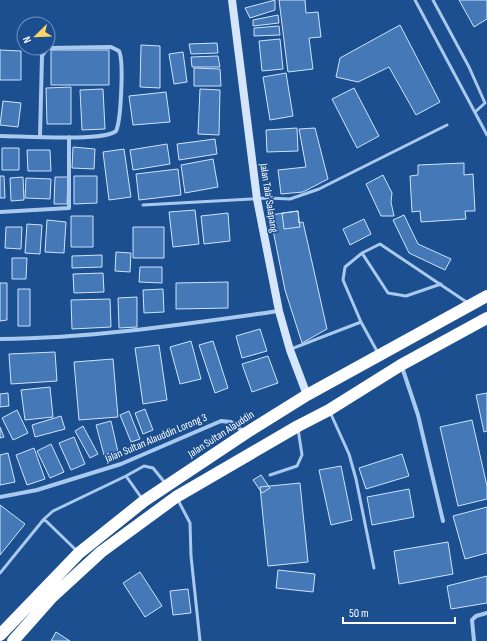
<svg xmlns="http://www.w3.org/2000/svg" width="487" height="641" font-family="'Sofia Sans Condensed',sans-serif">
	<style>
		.building { fill: #4478b7; stroke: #cfe3fa }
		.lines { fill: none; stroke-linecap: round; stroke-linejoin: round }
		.lane { stroke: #a9c9ee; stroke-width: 3 }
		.street { stroke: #a9c9ee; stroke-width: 4 }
		.secondary { stroke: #d6e6fa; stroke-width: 8 }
		.highway { stroke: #fff; stroke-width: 12 }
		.labels { text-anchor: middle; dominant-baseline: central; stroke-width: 3; stroke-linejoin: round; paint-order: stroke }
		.street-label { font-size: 11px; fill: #fff; stroke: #1b4f8f }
	</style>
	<rect width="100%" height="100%" fill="#1b4f8f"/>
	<path class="building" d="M275,0V10L250,18L245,8Z
		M279,0H305L306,13L318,12L321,37L309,38L313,69L288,72Z
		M459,0H487V19L474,27Z
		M278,15L279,23L253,26V20Z
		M400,25L440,102L416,115L389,67L358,82L336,77L340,58Z
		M279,26L280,35L254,36V28Z
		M280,39L283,69L262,71L259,41Z
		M217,43L218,53L191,54L189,44Z
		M141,45L160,46V88L140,87Z
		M0,50L21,51V80H0Z
		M51,50H109V85H51Z
		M183,52L187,82L174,84L169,54Z
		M218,56L220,67H192L191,57Z
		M194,68L220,69L221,86H194Z
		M286,73L293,116L270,120L263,77Z
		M71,87V124H47L46,88Z
		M354,88L379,136L357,148L332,99Z
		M103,89L105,129L82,130L80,90Z
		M200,89L220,90L219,135L198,134Z
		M166,92L170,122L133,125L129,96Z
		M3,101L21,103L18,127L0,125Z
		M297,128L298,151L267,152L266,130Z
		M315,128L328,179L303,192L281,194L278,170L306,167L299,129Z
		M215,139L217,154L179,160L177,144Z
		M167,144L170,164L133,170L130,150Z
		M73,147L95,149L94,169L72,168Z
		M2,148H19V170H2Z
		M124,149L131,197L109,200L103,152Z
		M27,150H50L51,171H28Z
		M213,159L218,187L185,193L181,165Z
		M464,163V175L473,174L475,211H465L466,219L421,222L420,211L412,212L410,176L418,175V165Z
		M178,169L181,195L139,200L136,174Z
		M383,175L392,193L391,202L394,216H381L366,184Z
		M0,176H4L5,198H0Z
		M74,176H97V203L74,204Z
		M23,177L24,200L11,201L10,178Z
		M55,177H68L67,204H54Z
		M26,178L51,179L50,199L25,198Z
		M195,210L199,244L173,247L169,212Z
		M298,211L300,227L284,229L282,213Z
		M298,211L299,223L303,222L327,329L302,343L285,290L270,215Z
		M228,213L230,241L204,244L201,216Z
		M404,215L418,244L451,259L445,270L409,253L393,220Z
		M71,216H93V247H71Z
		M364,219L371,234L350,245L343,229Z
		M47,220L66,222L64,253L45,252Z
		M27,224L42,225L40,254L25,253Z
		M6,227H22L21,249L5,248Z
		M133,227H164V258H133Z
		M116,252L131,253L130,272L115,271Z
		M102,255V267L72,268V256Z
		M12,258H27L26,279H12Z
		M140,267H162V283L139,282Z
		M103,273L104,292L74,293L73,274Z
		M228,282V308L176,309V283Z
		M0,283H7V320L0,321Z
		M18,289H30V326H18Z
		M163,289L164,312L144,313L143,290Z
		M137,297V327L119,328L118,298Z
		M110,299L111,327L72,329L71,300Z
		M260,329L267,351L242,358L236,336Z
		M191,341L201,379L180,384L170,347Z
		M213,341L228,388L215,393L199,345Z
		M159,345L167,400L143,404L135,348Z
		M55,352L57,381L11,384L9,354Z
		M268,356L278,383L252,392L242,364Z
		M113,359L118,417L79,420L74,362Z
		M50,387L53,417L25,420L21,390Z
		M8,393L9,406L0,407V394Z
		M487,393V431L484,432L476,395Z
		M145,409L153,430L143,434L135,413Z
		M17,410L28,433L13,440L2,418Z
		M129,411L140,439L131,442L120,415Z
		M61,416L65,429L35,437L32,425Z
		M472,420L487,486V499L458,506L440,427Z
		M111,421L118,452L104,455L96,425Z
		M83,426L98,454L90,458L75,431Z
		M0,427L4,437L0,438Z
		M74,437L85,464L71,470L59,443Z
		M51,444L64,472L50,478L37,451Z
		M34,448L45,479L27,485L16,455Z
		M8,453L15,482L0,485V455Z
		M402,454L409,476L366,489L359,468Z
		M341,466L352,520L331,525L319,470Z
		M261,475L270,488L262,493L253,480Z
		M300,483L308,562L268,566L260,487Z
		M409,489L414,517L372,525L367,497Z
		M0,505L25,524L0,555Z
		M487,507V553L465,559L453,516Z
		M448,542L453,574L399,584L394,551Z
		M278,570L315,574L313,592L276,588Z
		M140,572L162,606L145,617L123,583Z
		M487,576V603L451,609L447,586Z
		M188,589L191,613L173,615L170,591Z
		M56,632L70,641H51Z"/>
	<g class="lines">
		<path class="lane" d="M415,0L487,135
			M433,0L469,67L485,103L475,112
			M143,205L268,198L290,199L319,189L447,125
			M362,253L388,293L406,296L441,284
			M291,349L361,322
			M378,353L361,322L343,280L345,267L362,253L380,244L468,303
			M330,412L349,454L356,479L374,568
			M270,475L297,466L302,455L298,429
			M126,476L143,500
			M178,500L190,523L191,556L200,641
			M44,519L53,511L126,476L144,466L153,468L166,484
			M0,573L44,519L77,551"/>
		<path class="street" d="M0,136C20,136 104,142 116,131C121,121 124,60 119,51L111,47L48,48
			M40,136L42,56L47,48
			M0,212L69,208V137
			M0,339C94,338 186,324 279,311
			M402,367L418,415L443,521
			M0,497L37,490L121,464L221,421L231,422L244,432
			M474,641L472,620L476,616L487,613"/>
		<path class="secondary" d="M232,0L257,199L279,311L290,350L307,395"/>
		<path class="highway" d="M0,635L79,553L144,501L246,433L307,395L487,296
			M13,641L52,597L101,552L176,497L298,426L329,410L401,365L487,318"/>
	</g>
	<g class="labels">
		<g class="street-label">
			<text transform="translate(269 198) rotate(81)">Jalan Tala' Salapang</text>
			<text transform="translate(221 434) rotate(-33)">Jalan Sultan Alauddin</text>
			<text transform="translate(156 438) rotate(-23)">Jalan Sultan Alauddin Lorong 3</text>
		</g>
	</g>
	<g transform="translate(36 36) rotate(247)"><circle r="19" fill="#1b4f8f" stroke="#7695bc"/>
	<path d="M0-3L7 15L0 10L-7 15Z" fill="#ffd166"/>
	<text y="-6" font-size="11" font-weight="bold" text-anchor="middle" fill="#ffffff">N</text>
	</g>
	<path d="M343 617v6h112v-6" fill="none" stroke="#ffffff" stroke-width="2"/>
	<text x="349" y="617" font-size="12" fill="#ffffff" stroke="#1b4f8f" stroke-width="3" paint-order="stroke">50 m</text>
</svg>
